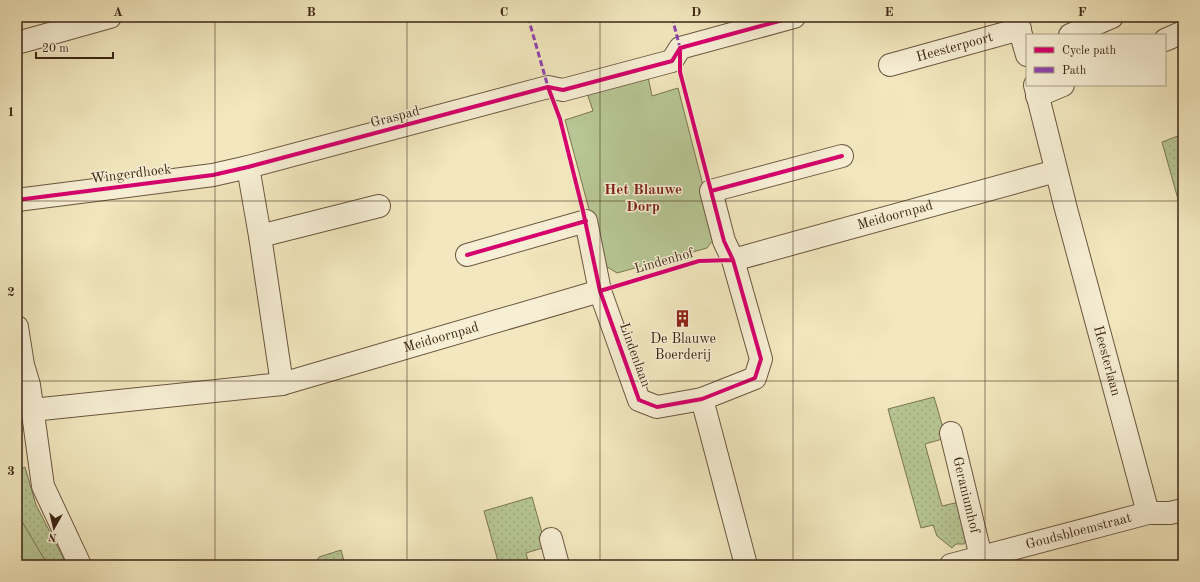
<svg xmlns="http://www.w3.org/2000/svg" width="1200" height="582" font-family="'Old Standard TT',serif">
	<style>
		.grass { fill: url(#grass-dots); stroke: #7a7654 }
		.green { fill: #b7c694; stroke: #7a7654 }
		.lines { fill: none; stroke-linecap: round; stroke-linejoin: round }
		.minor-casing { stroke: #6a563e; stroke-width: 24 }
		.minor { stroke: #f7efd5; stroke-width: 22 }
		.quiet { stroke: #8e44ad; stroke-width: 3; stroke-dasharray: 6 3; stroke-linecap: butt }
		.cycleway-casing { stroke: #f7efd5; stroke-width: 6 }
		.cycleway { stroke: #d6006c; stroke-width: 4 }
		.grid { fill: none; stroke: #3c2614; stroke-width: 1; stroke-opacity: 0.55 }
		.labels { text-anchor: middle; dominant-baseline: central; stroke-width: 3; stroke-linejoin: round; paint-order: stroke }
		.street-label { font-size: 14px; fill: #3c2614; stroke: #f7efd5 }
		.poi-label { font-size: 14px; fill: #3c2614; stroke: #f7efd5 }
		.neighbourhood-label { font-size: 15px; font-weight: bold; fill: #7a1f14; stroke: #f7efd5 }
		.neatline { fill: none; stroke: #3c2614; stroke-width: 1.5 }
		.grid-label { font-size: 13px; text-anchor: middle; font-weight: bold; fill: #3c2614 }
	</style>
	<defs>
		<pattern id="grass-dots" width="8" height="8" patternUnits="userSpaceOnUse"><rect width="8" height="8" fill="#b7c694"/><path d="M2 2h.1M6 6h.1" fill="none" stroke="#9eaa7f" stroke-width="1.8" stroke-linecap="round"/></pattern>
	</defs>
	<rect width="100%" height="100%" fill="#f2e7be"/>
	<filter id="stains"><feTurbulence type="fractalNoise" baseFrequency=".005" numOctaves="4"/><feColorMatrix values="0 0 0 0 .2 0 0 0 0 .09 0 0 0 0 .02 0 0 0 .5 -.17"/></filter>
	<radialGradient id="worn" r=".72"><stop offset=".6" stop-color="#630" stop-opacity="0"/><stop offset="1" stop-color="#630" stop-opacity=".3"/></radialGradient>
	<path class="grass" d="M1183,134V217L1162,142Z
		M934,397L946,438L925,444L942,506L963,501L966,540L964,544H956L952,548L937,536L933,525L921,528L888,409Z
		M25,467L36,505L67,565H17V471Z
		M532,497L546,547L526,553L529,565H499L484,511Z
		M341,550L345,565H314L319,557Z"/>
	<path class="green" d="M17,17H42L17,22Z
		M648,77L652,96L678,88L716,236L707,248L617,273L604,265L565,120L593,111L587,93Z
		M17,513L46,562V565H17Z"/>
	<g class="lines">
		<defs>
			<g id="minor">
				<path d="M1016,17L1027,55"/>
				<path d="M1070,35L1112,17"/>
				<path d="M1165,40L1183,32"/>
				<path d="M17,43L110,17"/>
				<path id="s1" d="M890,65L1020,29"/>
				<path id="s2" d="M1035,85L1066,209L1148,513"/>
				<path d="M1037,96L1063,85"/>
				<path d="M248,167L260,236L282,384"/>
				<path d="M17,200L213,175L248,167L548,87L563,90L672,61L680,48L794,17"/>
				<path d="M260,236L379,206"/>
				<path d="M467,255L586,221L600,291L639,400L657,407L702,399L755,378L761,359L733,260L724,241L711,191L842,156"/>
				<path id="s3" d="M733,260L1056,171"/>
				<path d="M17,327L23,365L29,385L43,486L80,565"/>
				<path d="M702,399L746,565"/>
				<path id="s4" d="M32,410L282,384L600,291"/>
				<path id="s5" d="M951,433L981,557"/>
				<path d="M551,539L558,565"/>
				<path id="s6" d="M951,565L1148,513H1170L1183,510"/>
			</g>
		</defs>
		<use href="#minor" class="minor-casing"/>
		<use href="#minor" class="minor"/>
		<path class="quiet" d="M528,17L548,87
			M672,17L680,48"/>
		<defs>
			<path id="cycleway" d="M548,87L560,119L583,211L600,291L639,400L657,407L702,399L755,378L761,359L733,260L724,241L680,72V48
				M711,191L842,156
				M17,200L213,175L248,167L548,87L563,90L672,61L680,48L794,17
				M467,255L586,221
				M600,291L699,261L733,260"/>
		</defs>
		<use href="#cycleway" class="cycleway-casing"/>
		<use href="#cycleway" class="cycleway"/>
	</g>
	<path class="grid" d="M215,17V565M407,17V565M600,17V565M793,17V565M985,17V565M17,201H1183M17,381H1183"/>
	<defs>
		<symbol id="building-bare" viewBox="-9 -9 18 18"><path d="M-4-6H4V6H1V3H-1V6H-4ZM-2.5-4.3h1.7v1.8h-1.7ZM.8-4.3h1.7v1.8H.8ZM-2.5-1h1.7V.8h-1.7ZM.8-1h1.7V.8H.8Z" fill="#8f2418" stroke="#f7efd5" stroke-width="2.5" paint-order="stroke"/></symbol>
	</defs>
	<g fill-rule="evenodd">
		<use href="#building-bare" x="670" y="306" width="25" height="25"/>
	</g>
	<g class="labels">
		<g class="street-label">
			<text stroke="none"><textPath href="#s1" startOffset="67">Heesterpoort</textPath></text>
			<text transform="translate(395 117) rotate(-15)">Graspad</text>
			<text transform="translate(131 174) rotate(-7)">Wingerdhoek</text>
			<text stroke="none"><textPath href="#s3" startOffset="168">Meidoornpad</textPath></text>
			<text transform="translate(664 261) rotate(-16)">Lindenhof</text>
			<text stroke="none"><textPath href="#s4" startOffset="417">Meidoornpad</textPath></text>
			<text transform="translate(635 355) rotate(70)">Lindenlaan</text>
			<text stroke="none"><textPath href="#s2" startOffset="285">Heesterlaan</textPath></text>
			<text stroke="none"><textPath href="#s5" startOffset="64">Geraniumhof</textPath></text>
			<text stroke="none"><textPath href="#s6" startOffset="132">Goudsbloemstraat</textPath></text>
		</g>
		<g class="poi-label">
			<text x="683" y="339">De Blauwe<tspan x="683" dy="16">Boerderij</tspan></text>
		</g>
		<g class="neighbourhood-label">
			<text x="643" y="190">Het Blauwe<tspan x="643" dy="17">Dorp</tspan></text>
		</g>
	</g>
	<rect width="1200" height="582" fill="none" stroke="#f2e7be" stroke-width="44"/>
	<rect x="1026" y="34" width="140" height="52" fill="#f7efd5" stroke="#ac9f88"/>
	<rect x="1034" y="47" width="20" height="6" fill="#d6006c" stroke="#ac9f88"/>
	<text x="1062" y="54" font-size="12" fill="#3c2614">Cycle path</text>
	<rect x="1034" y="67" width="20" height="6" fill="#8e44ad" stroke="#ac9f88"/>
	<text x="1062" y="74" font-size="12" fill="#3c2614">Path</text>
	<g transform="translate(54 528) rotate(188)" stroke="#f7efd5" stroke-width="3" paint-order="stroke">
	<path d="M0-3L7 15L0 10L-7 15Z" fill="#3c2614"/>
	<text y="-6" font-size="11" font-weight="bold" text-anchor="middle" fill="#3c2614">N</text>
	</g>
	<path d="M36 52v6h77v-6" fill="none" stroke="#3c2614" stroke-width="2"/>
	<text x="42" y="52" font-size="12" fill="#3c2614" stroke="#f7efd5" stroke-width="3" paint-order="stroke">20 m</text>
	<rect x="22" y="22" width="1156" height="538" class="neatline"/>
	<g class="grid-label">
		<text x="118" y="16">A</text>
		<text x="311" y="16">B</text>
		<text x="504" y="16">C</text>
		<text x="696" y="16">D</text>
		<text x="889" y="16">E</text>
		<text x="1082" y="16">F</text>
		<text x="11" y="116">1</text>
		<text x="11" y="296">2</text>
		<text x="11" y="475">3</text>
	</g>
	<rect width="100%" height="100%" filter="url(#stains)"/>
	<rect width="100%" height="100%" fill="url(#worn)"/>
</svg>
